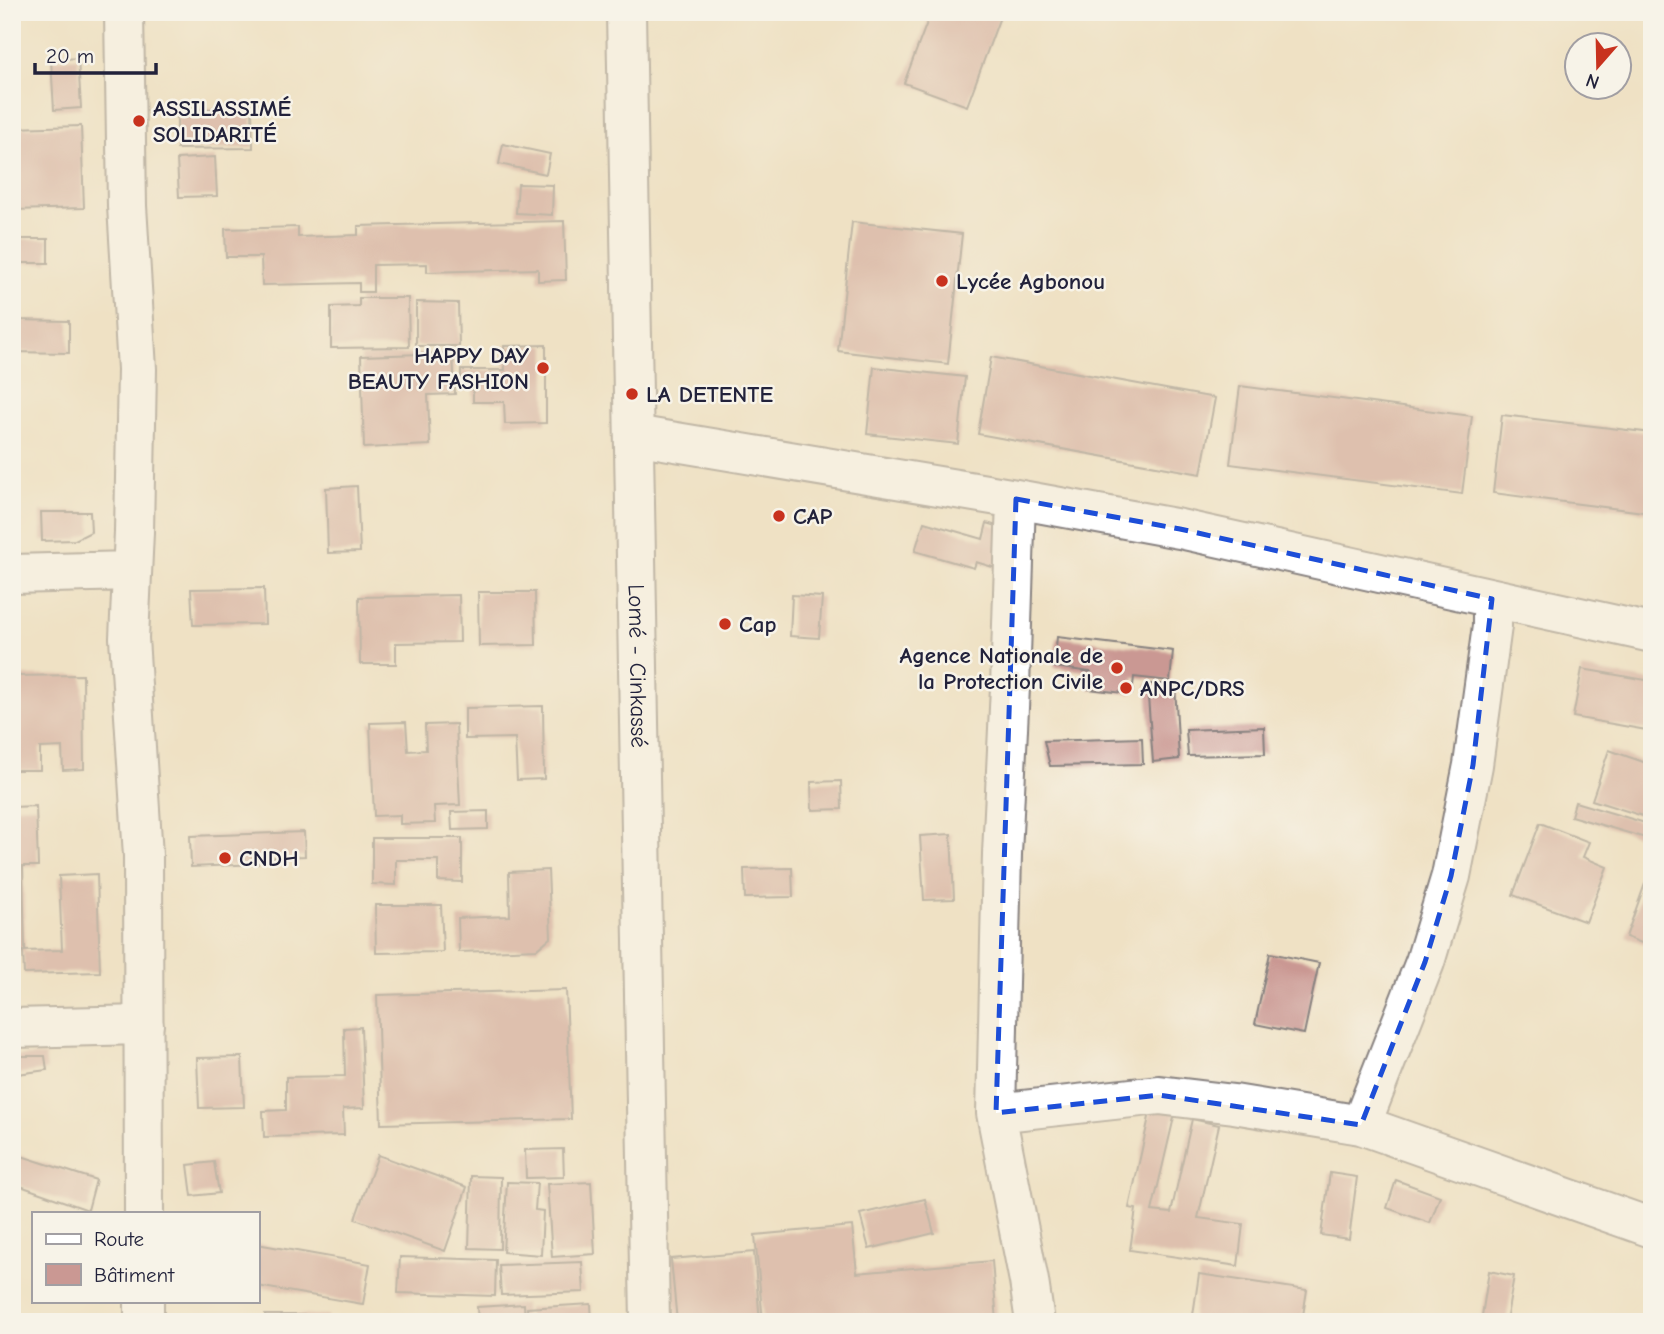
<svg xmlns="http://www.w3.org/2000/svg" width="1664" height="1334" font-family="'Comic Neue',sans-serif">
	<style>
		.building { fill: #ca9893 }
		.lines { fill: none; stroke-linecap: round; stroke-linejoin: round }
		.street-casing { stroke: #888280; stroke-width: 42 }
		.highway-casing { stroke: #888280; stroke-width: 42 }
		.street { stroke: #fff; stroke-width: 38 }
		.highway { stroke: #fff; stroke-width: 38 }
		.marked { fill: none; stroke: #1d4ed8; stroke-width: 5; stroke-dasharray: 14 9; stroke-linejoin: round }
		.poi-dot { fill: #c8321e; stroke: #f7f3e8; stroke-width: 2.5 }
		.labels { text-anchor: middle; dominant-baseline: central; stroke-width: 5; stroke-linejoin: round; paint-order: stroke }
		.poi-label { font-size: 23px; font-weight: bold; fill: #22223b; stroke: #f7f3e8; text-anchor: start }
		.street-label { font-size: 23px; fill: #22223b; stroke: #f7f3e8 }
	</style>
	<rect width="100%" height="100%" fill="#f7f3e8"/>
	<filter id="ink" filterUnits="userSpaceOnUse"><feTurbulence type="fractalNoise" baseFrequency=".0143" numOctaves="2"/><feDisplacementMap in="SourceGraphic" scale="14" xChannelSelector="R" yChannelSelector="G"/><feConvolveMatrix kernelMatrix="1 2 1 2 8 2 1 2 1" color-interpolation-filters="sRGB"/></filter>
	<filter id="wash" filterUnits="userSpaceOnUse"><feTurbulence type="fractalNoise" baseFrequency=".00686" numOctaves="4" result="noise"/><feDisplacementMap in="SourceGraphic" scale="28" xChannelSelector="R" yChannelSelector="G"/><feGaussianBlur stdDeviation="1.57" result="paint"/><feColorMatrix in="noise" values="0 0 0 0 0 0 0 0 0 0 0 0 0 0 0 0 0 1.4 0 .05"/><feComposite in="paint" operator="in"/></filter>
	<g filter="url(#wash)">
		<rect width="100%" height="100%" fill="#efe1c4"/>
		<g id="blocks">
			<path class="building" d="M931,12H996L1001,14L967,106L904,83Z
				M78,58L81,108L54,110L51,60Z
				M177,109H252L253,148L177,149Z
				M81,126L84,208L12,210V128Z
				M503,144L550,154L546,174L499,164Z
				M215,157L217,196L179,197L177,159Z
				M518,184L553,185L552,215L516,213Z
				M564,221L566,280L538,281V269L427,272V264L373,265V292H359V283L262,285L261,257H226L225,229L298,227V237L358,235V226Z
				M852,222L962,234L948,364L838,351Z
				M12,239H48V263H12Z
				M359,298H408L409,347L331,348V307L359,306Z
				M416,302L458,303L459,346H416Z
				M12,320L69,321V353L12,352Z
				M546,345V423L505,424L504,402H473V389H461V370H505L504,346Z
				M453,353L455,394L428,395L430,445L364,448L361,356Z
				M991,357L1215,398L1201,474L978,434Z
				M874,367L965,377L958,444L867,434Z
				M1240,386L1472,416L1462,494L1230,464Z
				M1502,415L1652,433V513L1493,493Z
				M357,486L360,552L328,553L326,488Z
				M41,512H90L91,532L75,540L42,541Z
				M924,522L983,539L987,523L1010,530L999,569L976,562L974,568L915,551Z
				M264,588L265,624L193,625L191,589Z
				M478,592H535L536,645L479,646Z
				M459,595L460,642L396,643V664H360L359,597Z
				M792,595L822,597L819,638L790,636Z
				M1057,637L1173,651L1170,681L1134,677L1132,694L1089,689L1091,672L1054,667Z
				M1582,669L1652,681V731L1573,717Z
				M83,675L84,769L63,770L62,747L40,748V770H12V676Z
				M1147,684H1175L1179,759L1153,762Z
				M543,706L544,779L517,780L515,738L465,739V708Z
				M406,722L408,751L426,750L425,725L456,724L460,805L434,806L435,823L400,824V815L374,816L370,723Z
				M1264,727L1265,754L1188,756L1186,730Z
				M1142,738L1143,764L1050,766L1044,741Z
				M1609,750L1652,765V819L1592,800Z
				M841,781L842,809L812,810L811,782Z
				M1575,802L1652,825V840L1571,816Z
				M36,806L38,866H23L25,951H12V807Z
				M488,811V829L452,830L451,812Z
				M1540,823L1589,842L1583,857L1607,867L1586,922L1513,895Z
				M304,832L305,856L258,858V864L191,867L190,836Z
				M951,834L954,899L924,900L920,836Z
				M372,838H462V882L438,881V860H396V885L372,884Z
				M1651,867H1652V947L1626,937Z
				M792,868L793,897L745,898L744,869Z
				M548,870L551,937L537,949L459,952L458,918L510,916L509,872Z
				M97,874L100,972L24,974L23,951L62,950L59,876Z
				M375,905H441L443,952L376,953Z
				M1270,953L1319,963L1304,1034L1255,1024Z
				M566,990L571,1119L381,1124L377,995Z
				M361,1027L364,1108L343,1109L344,1135L264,1137L263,1111L286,1110V1077L345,1076L344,1028Z
				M15,1056H45L47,1070L17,1074Z
				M242,1057L244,1107L199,1108L197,1058Z
				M1151,1108L1175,1113L1152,1211L1171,1213L1192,1119L1219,1125L1198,1218L1243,1224L1238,1266L1130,1250L1136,1209L1129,1208Z
				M563,1149L564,1177L526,1178L525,1150Z
				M12,1153L96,1180L88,1210L12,1183Z
				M378,1155L467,1187L445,1251L355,1219Z
				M214,1162L219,1193L192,1196L188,1165Z
				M1330,1173L1357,1177L1349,1239L1321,1235Z
				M471,1176L501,1177L500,1249L469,1248Z
				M1396,1180L1440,1196L1430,1223L1387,1208Z
				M507,1182L537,1183L535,1210L543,1211L541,1255L503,1252Z
				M591,1182L595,1254L552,1257L547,1184Z
				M925,1199L934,1233L869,1249L860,1214Z
				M852,1226L857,1273L992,1261L997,1322H763L755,1235Z
				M257,1244L370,1264L363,1304L257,1286Z
				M754,1252L760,1322H677L671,1259Z
				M400,1257L496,1260L495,1296L398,1293Z
				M582,1262L584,1292L501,1295L499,1265Z
				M1489,1271L1514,1276L1506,1322H1481Z
				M1199,1274L1307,1290L1302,1322H1192Z
				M524,1304L525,1322H478L477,1307Z
				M591,1304L592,1322H528L527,1308Z
				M265,1315H328V1322H265Z
				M336,1317H362V1322H336Z"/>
		</g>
	</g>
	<g filter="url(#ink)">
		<use href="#blocks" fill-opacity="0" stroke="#888280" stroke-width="2"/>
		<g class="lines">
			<defs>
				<path id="street" d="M124,12L127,206L137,369L134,532L129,638L143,856L144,1213
					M634,435L1016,499L1180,529L1652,633
					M1016,499L1010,687L1002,854L996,1113L1029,1281L1035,1322
					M12,574L131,571
					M12,1028L144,1025
					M996,1113L1159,1095L1234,1104L1361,1125L1425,962L1451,876L1473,765L1492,626V599
					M1361,1125L1652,1228
					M144,1301V1322"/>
				<g id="highway">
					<path id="s1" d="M626,12L650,1322"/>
				</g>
			</defs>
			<use href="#street" class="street-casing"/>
			<use href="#highway" class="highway-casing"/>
			<use href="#street" class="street"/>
			<use href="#highway" class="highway"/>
		</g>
	</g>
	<path d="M0 0H1664V1334H0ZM1016,499L1180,529L1492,599L1473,765L1451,876L1425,962L1361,1125L1159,1095L996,1113Z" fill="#efe1c4" fill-opacity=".55" fill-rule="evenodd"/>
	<path class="marked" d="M1016,499L1180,529L1492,599L1473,765L1451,876L1425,962L1361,1125L1159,1095L996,1113Z"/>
	<g class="poi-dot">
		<circle cx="139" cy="121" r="7"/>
		<circle cx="942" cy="281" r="7"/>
		<circle cx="543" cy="368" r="7"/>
		<circle cx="632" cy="394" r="7"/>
		<circle cx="779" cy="516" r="7"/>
		<circle cx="725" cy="624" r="7"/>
		<circle cx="1117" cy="668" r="7"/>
		<circle cx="1126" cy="688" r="7"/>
		<circle cx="225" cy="858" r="7"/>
	</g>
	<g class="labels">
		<g class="poi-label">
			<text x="153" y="108">ASSILASSIMÉ<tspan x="153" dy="26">SOLIDARITÉ</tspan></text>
			<text x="956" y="281">Lycée Agbonou</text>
			<text x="529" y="355" text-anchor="end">HAPPY DAY<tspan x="529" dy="26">BEAUTY FASHION</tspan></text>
			<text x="646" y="394">LA DETENTE</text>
			<text x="793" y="516">CAP</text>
			<text x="739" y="624">Cap</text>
			<text x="1103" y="655" text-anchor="end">Agence Nationale de<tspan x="1103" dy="26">la Protection Civile</tspan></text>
			<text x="1140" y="688">ANPC/DRS</text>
			<text x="239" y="858">CNDH</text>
		</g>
		<g class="street-label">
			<text stroke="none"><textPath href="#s1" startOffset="654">Lomé - Cinkassé</textPath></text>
		</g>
	</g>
	<rect width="1664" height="1334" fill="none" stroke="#f7f3e8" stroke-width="42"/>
	<rect x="32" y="1212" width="228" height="91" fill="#f7f3e8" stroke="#a29fa3" stroke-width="2"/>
	<rect x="46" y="1234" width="35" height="10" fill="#ffffff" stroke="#a29fa3" stroke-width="2"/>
	<text x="94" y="1246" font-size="21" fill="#22223b">Route</text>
	<rect x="46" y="1264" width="35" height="21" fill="#ca9893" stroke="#a29fa3" stroke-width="2"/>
	<text x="94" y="1282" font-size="21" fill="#22223b">Bâtiment</text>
	<g transform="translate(1598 66) rotate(200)"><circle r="33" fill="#f7f3e8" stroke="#a29fa3" stroke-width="2"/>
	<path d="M0-5L12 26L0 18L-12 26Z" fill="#c8321e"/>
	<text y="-10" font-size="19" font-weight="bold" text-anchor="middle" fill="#22223b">N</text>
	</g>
	<path d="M35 63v10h121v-10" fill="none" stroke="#22223b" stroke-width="3.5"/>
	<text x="46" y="63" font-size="21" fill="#22223b" stroke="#f7f3e8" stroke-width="5" paint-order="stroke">20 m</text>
</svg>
